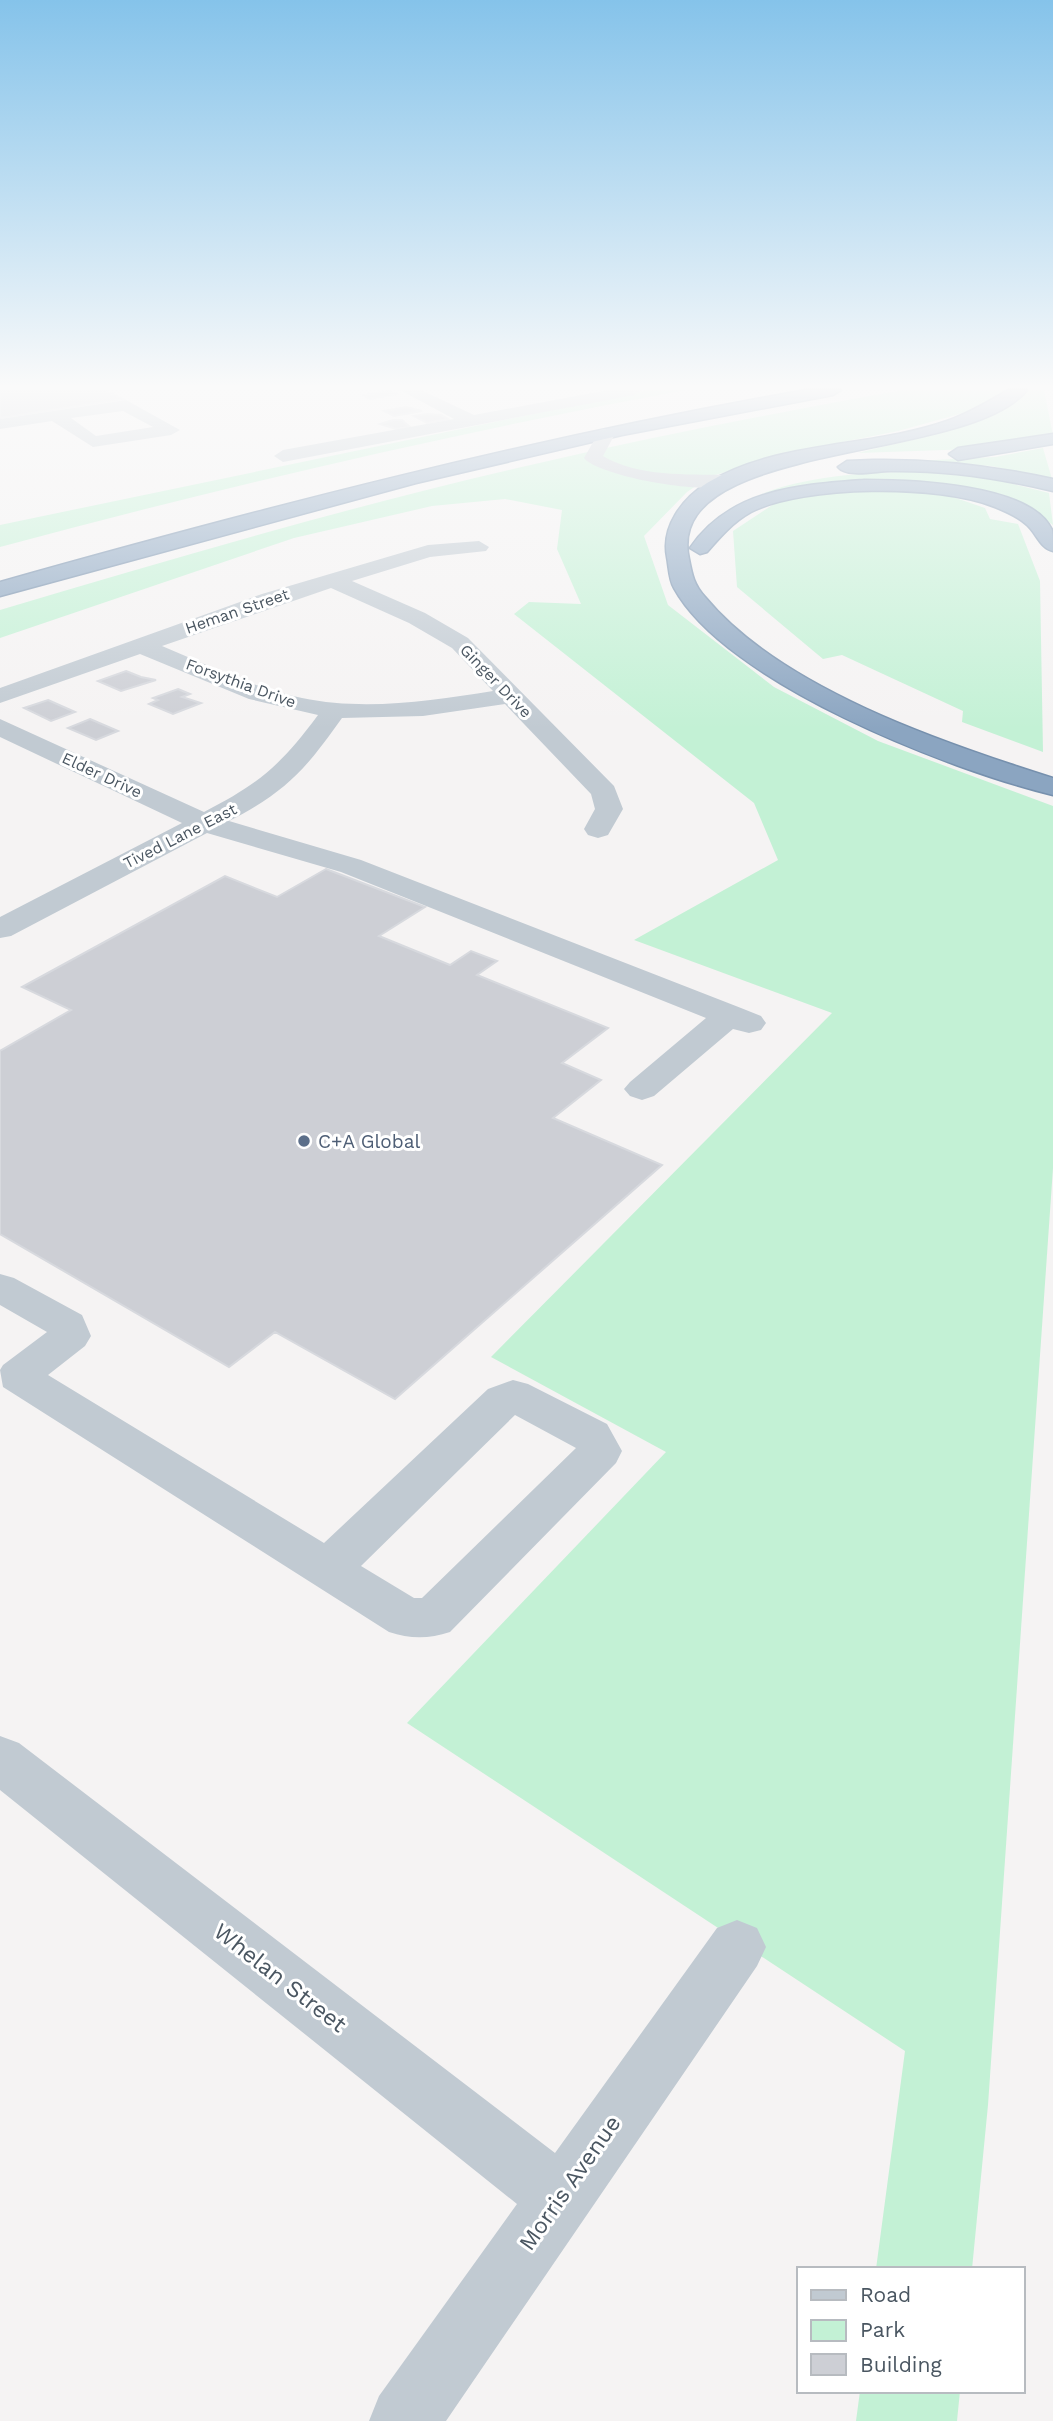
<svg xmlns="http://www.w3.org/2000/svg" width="1053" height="2421" font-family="'Work Sans',sans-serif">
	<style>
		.green { fill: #c3f1d5 }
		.building { fill: #cdcfd5; stroke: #d7d9de; stroke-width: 2 }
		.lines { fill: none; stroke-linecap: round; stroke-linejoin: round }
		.highway-casing { stroke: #7690ad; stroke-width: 3 }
		.minor { fill: #c1cad2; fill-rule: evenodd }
		.highway { fill: #8ba5c1; fill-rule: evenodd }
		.service-dot { fill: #5c6f8a; stroke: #fff; stroke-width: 2.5 }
		.labels { text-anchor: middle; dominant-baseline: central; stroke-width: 6; stroke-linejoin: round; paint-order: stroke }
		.far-street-label { font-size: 16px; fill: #4a5661; stroke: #fff }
		.service-label { font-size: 19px; fill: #4e5e75; stroke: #fff; text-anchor: start }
		.near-street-label { font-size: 23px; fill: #4a5661; stroke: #fff }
	</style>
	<rect width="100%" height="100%" fill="#f5f3f3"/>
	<path class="green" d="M648,390H685C455,433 226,486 0,547V525Z
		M903,390H1006L974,410L898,431L788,453L709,477L687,492L644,536L668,605L774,687L878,741L1053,806V1168L988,2105L972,2269H876L905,2051L407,1723L666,1452L491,1357L832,1013L634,940L778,860L754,803L514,614L529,602L581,604L557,549L562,510L505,499L432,506L294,538L0,638V610C177,557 355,505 535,464C657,436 780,412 903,390Z
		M1029,390H1044L1053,435L973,449L858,453C915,438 983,429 1029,390Z
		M1043,448L1052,479L991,466L914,461L995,457Z
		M931,471L997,480L1049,493L1053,525L1034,511L921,482L843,481L761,494C817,473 872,473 931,471Z
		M877,487L944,494L985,508L990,519L1018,524L1040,581L1043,752L962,722L963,711L842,655L823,659L737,587L733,531L786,496Z
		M860,2391H960L957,2421H856Z"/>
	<path class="building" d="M0,390H104L123,399L0,418Z
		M389,391L397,394L370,399L363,395Z
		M406,407L422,411L394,416L384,411Z
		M427,414L441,415L448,419L427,423L414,416Z
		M393,420H402L410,427L396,429L380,424Z
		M126,671L141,677L156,680L121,691L98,681Z
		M178,689L190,694L182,697L201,703L173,714L149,704L158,700L153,698Z
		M48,700L75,712L51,721L24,708Z
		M90,719L118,731L96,740L68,728Z
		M326,869L425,907L379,936L450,965L471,951L497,961L477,975L608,1028L562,1063L601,1080L553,1118L662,1165L395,1399L275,1332L229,1367L0,1234V1051L71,1010L22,987L225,876L277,897Z"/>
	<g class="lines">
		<defs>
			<path id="highway" d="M806,390H841L833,395L622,435L416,483L0,596V582C266,507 533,438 806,390Z
				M1008,390H1027C968,464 662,439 689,559C692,575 694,585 705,597C780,688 942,743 1053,778V795C950,770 726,683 674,588C669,580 669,567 667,557C661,527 682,499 707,483C779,440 870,448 947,421C969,413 988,402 1008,390Z
				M1053,434V444L958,460L949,454L958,448Z
				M873,460C934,459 993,466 1053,479V491C999,478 945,470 890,471C876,471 847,478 838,467L847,461Z
				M864,480C908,480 1031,483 1052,530C1053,535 1053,545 1053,551C1040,548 1037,534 1027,525C1020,518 1005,511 995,507C939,484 804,485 751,512C733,522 720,537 707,552L700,554L690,548C730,489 799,485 864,480Z"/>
		</defs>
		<use href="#highway" class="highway-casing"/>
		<path class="minor" d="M400,390H421L474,415L608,390H642L634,395L283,462L274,456L283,450L454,419Z
			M126,400L180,430L171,435L93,447L52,421L0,429V419ZM123,411L153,427L96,436L71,418Z
			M606,429L615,434L603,456C638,477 687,474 726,475L736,481C721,499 599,477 584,458L600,430Z
			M479,541L489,547L486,551L430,557L352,581L425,613L468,638L614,786L623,809L608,835L598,838L588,835L584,829L595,809L591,794L505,704L423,716L342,718C305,770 287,791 229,821L361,860L741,1008L761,1016L766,1023L761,1030L749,1033L733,1029L654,1096L642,1100L630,1096L624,1089L630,1082L706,1018L341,872L207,833L11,936L0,938V917L182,823L0,737V719L204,812C260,783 280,766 318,715L249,699L140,654L0,703V688L262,594L428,545ZM331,588L409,623L452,648L493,691C431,701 364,711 302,698C253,688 208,665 162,646Z
			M0,1274L14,1278L82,1315L91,1336L85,1346L48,1375L324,1543L488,1389L513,1380L528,1384L607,1424L622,1451L616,1463L450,1632C429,1639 410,1639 389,1632L3,1387L0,1370L3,1365L47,1332L0,1305ZM515,1415L576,1448L422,1598H414L361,1566Z
			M0,1736L19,1743L555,2153L717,1928L737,1920L757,1928L766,1947L757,1966L446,2421H369L379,2396L517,2204L0,1790Z"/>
		<use href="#highway" class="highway"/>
	</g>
	<linearGradient id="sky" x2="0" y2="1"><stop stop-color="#85c3ea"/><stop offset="0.53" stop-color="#fafafa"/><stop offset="1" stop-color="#fafafa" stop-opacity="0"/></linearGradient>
	<rect width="1053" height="729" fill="url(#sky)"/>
	<circle class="service-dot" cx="304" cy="1141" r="7"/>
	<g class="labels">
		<g class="far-street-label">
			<text transform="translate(237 611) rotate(-19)">Heman Street</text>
			<text transform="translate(496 681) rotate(46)">Ginger Drive</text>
			<text transform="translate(241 683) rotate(20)">Forsythia Drive</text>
			<text transform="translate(102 775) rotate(25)">Elder Drive</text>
			<text transform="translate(180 836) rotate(-27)">Tived Lane East</text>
		</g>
		<g class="service-label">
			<text x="318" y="1141">C+A Global</text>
		</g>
		<g class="near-street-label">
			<text transform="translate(280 1978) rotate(38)">Whelan Street</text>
			<text transform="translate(570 2183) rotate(-55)">Morris Avenue</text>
		</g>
	</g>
	<rect x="797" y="2267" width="228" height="126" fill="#ffffff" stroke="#b7bbc0" stroke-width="2"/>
	<rect x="811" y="2290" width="35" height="10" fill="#c1cad2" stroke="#b7bbc0" stroke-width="2"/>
	<text x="860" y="2302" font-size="21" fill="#4a5661">Road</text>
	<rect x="811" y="2320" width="35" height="21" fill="#c3f1d5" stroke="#b7bbc0" stroke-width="2"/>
	<text x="860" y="2337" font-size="21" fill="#4a5661">Park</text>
	<rect x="811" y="2354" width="35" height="21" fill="#cdcfd5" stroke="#b7bbc0" stroke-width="2"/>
	<text x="860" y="2372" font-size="21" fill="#4a5661">Building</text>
</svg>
